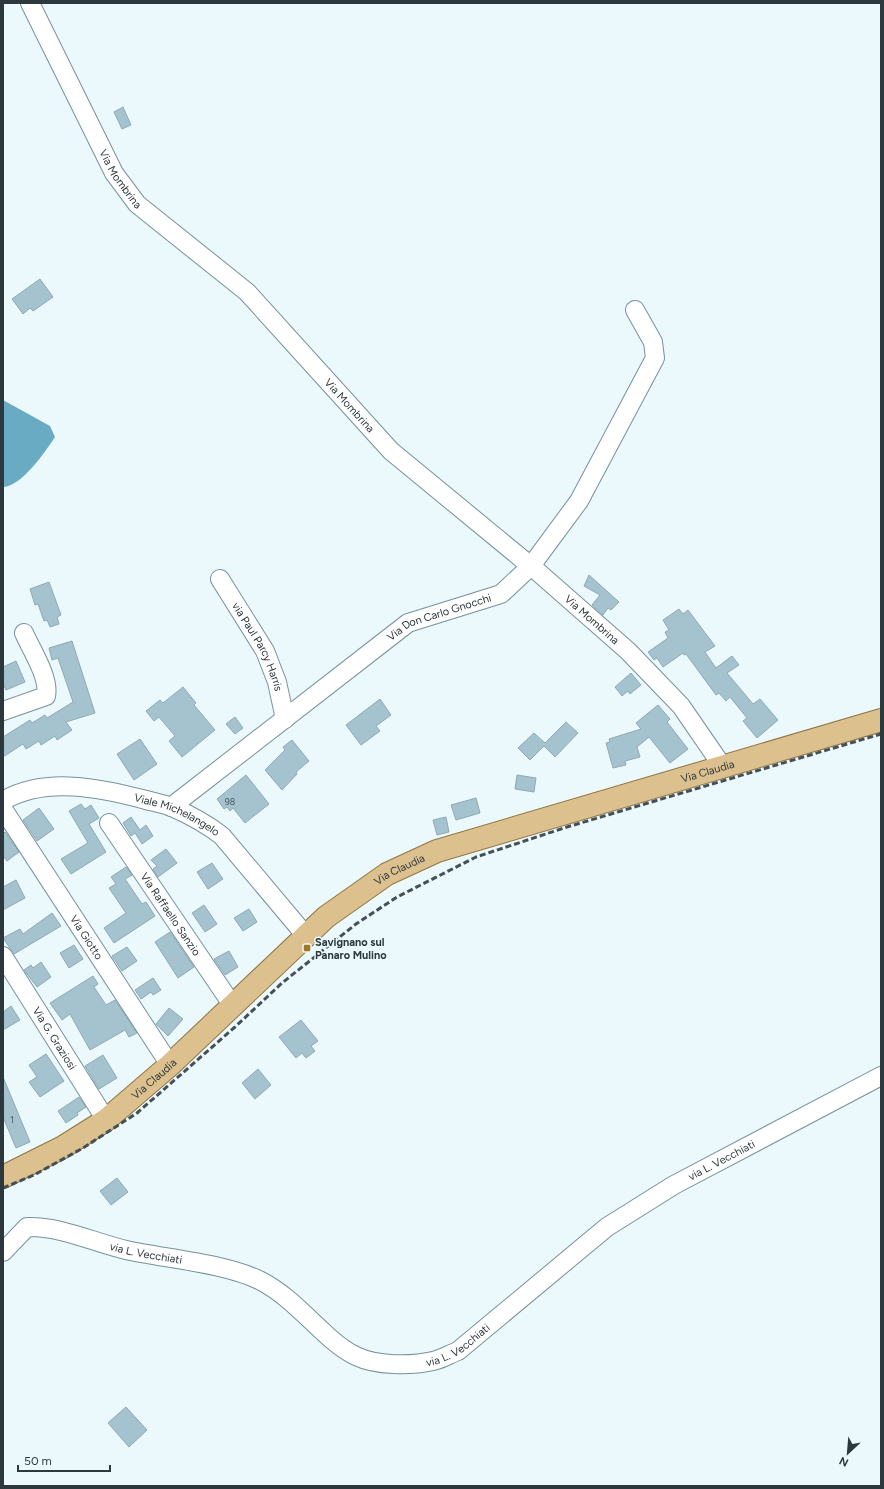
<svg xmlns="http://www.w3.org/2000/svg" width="884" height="1489" font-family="Figtree,sans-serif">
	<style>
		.water { fill: #68abc3 }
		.building { fill: #a5c3ce; stroke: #8daab5 }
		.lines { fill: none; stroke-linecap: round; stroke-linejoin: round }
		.minor-casing { stroke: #75929d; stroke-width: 20 }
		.major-casing { stroke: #8f7642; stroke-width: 24 }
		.minor { stroke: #fff; stroke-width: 18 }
		.major { stroke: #dcc18f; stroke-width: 22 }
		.rail { stroke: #445055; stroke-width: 3; stroke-dasharray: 6 3; stroke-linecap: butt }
		.poi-dot { fill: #9e7724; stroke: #ebf8fc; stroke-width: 1.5 }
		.labels { text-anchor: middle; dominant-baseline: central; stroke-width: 3; stroke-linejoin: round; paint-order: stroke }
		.number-label { font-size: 9px; fill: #4a5b61 }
		.street-label { font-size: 11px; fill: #2c383d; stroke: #ebf8fc }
		.poi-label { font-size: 11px; font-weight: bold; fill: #2c383d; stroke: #ebf8fc; text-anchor: start }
	</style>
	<rect width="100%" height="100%" fill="#ebf8fc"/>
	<path class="water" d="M3,400L50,426L55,437C45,452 22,486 3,487Z"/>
	<path class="building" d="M123,107L131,125L122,129L114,112Z
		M40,279L53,297L33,311L30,308L23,314L12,299Z
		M589,575L619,602L611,610L608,608L603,615L592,605L600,595L584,586Z
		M49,582L61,615L57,617L59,624L50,627L47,620L44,621L38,604L35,605L30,589Z
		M679,609L683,614L688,610L715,646L705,652L716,668L732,656L739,665L727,673L753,704L760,699L778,720L757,738L743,721L747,718L730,697L726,701L719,693L716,695L686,654L684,655L683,653L663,667L657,658L654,660L648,652L668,638L665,632L669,630L663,620Z
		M72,641L95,713L66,722L72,730L57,740L55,736L41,745L39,741L26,749L23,744L3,757V737L30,720L32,723L45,715L47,718L73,702L58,658L52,660L49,648Z
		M16,661L25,682L6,690L3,683V667Z
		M631,673L641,685L630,694L628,691L622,696L615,687Z
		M183,687L196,703L194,705L215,730L182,757L169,741L175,736L159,717L154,721L146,711L160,700L163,703Z
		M380,699L391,715L376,726L380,731L361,745L346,725Z
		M658,705L670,719L667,722L688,749L670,763L649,737L637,747L640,757L625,761L626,765L613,768L606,743L610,742L609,739L641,729L636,723Z
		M235,717L243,728L235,734L226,724Z
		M566,722L578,733L555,757L544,746L530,760L518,748L534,733L545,743Z
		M140,739L157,764L134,780L117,754Z
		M292,740L309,761L296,772L297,774L282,790L265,770L285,750L283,747Z
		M246,775L269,804L245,823L233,808L230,811L227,807L224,809L217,799Z
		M517,775L536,778L534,792L515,789Z
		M476,798L480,813L456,820L451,805Z
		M81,804L85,809L91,805L99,818L89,824L106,852L71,874L61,859L88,843L69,811Z
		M39,808L54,829L37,841L23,820Z
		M131,817L140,830L146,825L153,836L142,844L135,833L131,836L123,823Z
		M446,817L449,832L437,835L433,820Z
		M5,832L19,852L7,861L3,856V834Z
		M166,849L177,863L158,877L153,869L157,866L151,860Z
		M212,863L223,879L208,889L197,872Z
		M126,867L132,875L125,879L142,904L146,902L155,916L114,943L104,928L126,913L109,888L116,884L111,877Z
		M16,880L25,898L3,910V887Z
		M204,905L217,924L205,932L192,913Z
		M249,909L257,922L243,931L234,918Z
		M52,913L61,926L14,954L3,938L20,929L23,934Z
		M170,932L194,967L178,978L155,942Z
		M74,945L83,959L69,968L60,953Z
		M127,947L137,961L122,971L112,956Z
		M229,951L238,967L225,975L214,959Z
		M41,962L51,977L37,987L24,970L31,965L33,968Z
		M93,976L98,984L94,987L106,1005L115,1000L137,1033L129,1037L125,1030L90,1050L70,1014L62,1020L50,1003Z
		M153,978L161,990L153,995L151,992L141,999L135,990Z
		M11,1006L20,1020L3,1030V1012Z
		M169,1008L183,1019L168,1036L156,1024Z
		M301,1020L318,1041L311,1046L315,1051L306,1058L302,1053L296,1058L279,1037Z
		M46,1054L64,1081L40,1097L29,1082L37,1077L29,1065Z
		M103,1055L117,1078L99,1089L85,1066Z
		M258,1069L271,1085L255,1099L242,1083Z
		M3,1077L30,1142L16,1148L3,1117Z
		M79,1097L86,1107L77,1113L78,1115L66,1123L58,1111Z
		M117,1178L128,1192L111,1205L100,1191Z
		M126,1407L147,1430L129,1447L108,1423Z"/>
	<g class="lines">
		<defs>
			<g id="minor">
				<path id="s1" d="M30,3L114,173L137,204L247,292L391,451L538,572L628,651L681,706L723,767"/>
				<path id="s2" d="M220,579L265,651L277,682L285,719"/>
				<path d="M3,711L46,696C50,678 31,649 24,633"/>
				<path id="s3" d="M3,801C45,776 101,788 146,800C154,802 164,804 172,807C190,815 207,824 222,836L306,936"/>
				<path id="s4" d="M171,807L408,623L501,594L531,566L579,501L655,358L653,342L635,310"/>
				<path id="s5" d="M3,809L170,1065"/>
				<path id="s6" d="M109,823L233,1006"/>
				<path id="s7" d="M3,956L106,1120"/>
				<path id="s8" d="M3,1252L27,1227C60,1226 93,1242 126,1250C167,1259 225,1263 261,1281C288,1295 308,1319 331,1339C338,1345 347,1352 356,1356C376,1366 411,1366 433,1361C442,1359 450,1354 458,1351L607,1227L674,1185L881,1076"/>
			</g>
			<g id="major">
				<path id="s9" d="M3,1177L63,1147L106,1120L170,1065L326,917L387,874L437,851L881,720"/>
			</g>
		</defs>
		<use href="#minor" class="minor-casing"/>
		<use href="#major" class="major-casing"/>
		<use href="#minor" class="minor"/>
		<use href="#major" class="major"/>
		<path class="rail" d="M3,1188L34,1175L83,1148L137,1113L235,1027L282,983L356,924L397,897L476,857L567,827L881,734"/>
	</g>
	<rect class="poi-dot" x="303" y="944" width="8" height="8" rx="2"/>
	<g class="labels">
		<g class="number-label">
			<text x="230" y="801">98</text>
			<text x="12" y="1119">1</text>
		</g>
		<g class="street-label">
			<text stroke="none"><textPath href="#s1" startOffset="198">Via Mombrina</textPath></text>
			<text stroke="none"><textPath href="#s1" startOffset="522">Via Mombrina</textPath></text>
			<text stroke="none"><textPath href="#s4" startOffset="331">Via Don Carlo Gnocchi</textPath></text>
			<text stroke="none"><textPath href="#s1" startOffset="846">Via Mombrina</textPath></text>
			<text stroke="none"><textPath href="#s2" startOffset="78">via Paul Parcy Harris</textPath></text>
			<text stroke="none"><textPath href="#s9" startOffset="829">Via Claudia</textPath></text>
			<text stroke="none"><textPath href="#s3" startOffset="181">Viale Michelangelo</textPath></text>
			<text stroke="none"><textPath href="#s9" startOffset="505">Via Claudia</textPath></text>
			<text stroke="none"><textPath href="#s6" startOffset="110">Via Raffaello Sanzio</textPath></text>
			<text stroke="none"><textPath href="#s5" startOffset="153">Via Giotto</textPath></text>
			<text stroke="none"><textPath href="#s7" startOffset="97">Via G. Graziosi</textPath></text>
			<text stroke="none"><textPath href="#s9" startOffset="181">Via Claudia</textPath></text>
			<text stroke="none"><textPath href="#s8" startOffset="829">via L. Vecchiati</textPath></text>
			<text stroke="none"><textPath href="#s8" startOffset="157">via L. Vecchiati</textPath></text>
			<text stroke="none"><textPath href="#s8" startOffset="505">via L. Vecchiati</textPath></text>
		</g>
		<g class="poi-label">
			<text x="315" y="942">Savignano sul<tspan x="315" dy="13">Panaro Mulino</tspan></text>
		</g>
	</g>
	<rect width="884" height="1489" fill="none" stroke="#2c383d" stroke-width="8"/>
	<g transform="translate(848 1453) rotate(206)" stroke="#ebf8fc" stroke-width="3" paint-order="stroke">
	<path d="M0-3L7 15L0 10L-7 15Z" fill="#2c383d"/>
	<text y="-6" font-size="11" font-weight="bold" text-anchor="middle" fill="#2c383d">N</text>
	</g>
	<path d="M18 1465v6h92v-6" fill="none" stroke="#2c383d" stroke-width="2"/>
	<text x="24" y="1465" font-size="12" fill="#2c383d" stroke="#ebf8fc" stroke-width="3" paint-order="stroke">50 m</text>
</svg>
